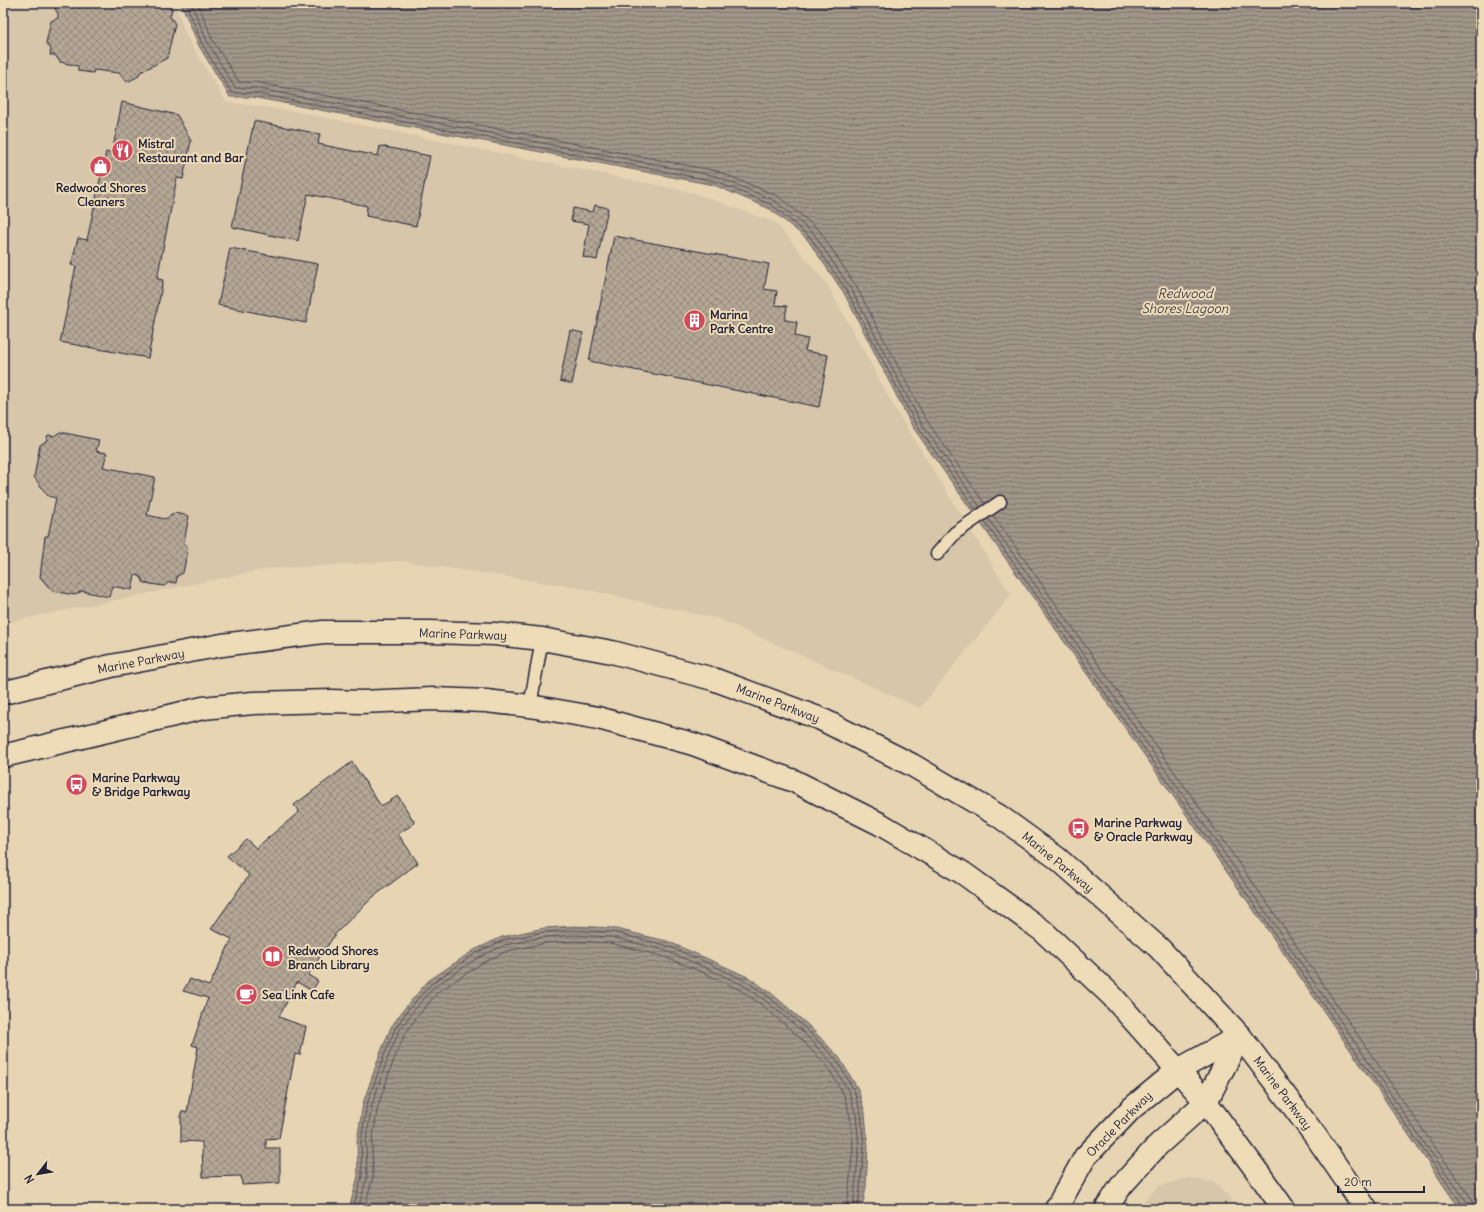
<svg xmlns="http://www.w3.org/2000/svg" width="1484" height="1212" font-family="Delius,sans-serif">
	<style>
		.built { fill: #d7c6aa }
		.water { fill: url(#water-rules); stroke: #6e6769 }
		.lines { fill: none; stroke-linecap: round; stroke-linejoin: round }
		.shore { stroke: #54505a; stroke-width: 1 }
		.building { fill: url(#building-cross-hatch); stroke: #22223b }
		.service-casing { stroke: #22223b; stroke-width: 15 }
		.tertiary-casing { stroke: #22223b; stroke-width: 25 }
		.secondary-casing { stroke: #22223b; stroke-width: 25 }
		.service { stroke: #eedbb8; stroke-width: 12 }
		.tertiary { stroke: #eedbb8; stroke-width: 22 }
		.secondary { stroke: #eedbb8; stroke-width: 22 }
		.labels { text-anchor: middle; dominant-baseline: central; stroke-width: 4; stroke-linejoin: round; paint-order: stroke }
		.poi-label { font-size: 12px; font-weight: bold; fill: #22223b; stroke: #eedbb8; text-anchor: start }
		.street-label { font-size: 12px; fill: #22223b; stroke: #eedbb8 }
		.water-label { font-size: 13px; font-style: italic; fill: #484452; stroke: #eedbb8 }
	</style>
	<defs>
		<pattern id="water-rules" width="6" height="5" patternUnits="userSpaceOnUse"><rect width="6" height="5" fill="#a09588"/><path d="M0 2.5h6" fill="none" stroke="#827970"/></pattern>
		<pattern id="building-cross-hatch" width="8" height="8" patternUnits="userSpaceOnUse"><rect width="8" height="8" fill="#b5a795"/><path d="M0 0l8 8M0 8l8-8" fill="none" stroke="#93887b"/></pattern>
	</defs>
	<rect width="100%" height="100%" fill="#e6d4b3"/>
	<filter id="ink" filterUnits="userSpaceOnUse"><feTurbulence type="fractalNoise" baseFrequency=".025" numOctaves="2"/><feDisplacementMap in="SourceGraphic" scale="8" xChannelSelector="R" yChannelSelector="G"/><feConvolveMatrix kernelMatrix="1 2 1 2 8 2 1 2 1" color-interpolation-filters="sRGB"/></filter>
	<g filter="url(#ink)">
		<path class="built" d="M3,3H175L186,36L226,102L293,111L691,192L776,223L827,284L897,412L1011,595L920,708L719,619L574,587L402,561L267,569L3,623Z
			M1189,1178L1213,1182L1233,1201L1239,1209H1136L1158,1186Z"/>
		<path class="water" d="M181,3H1481V1209H1461L1453,1199L1267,929L912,426L844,293L807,239L770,209L714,185L252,97H230L199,46Z
			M575,926L612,928L667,941L708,959L748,977L771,993L808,1025L839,1057L858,1089L865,1113L868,1147L866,1187L862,1209H349L358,1176L357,1141L363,1103L380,1054L391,1027L404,1009L428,981L474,950L502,937L544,928Z"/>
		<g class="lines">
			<path class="shore" d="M186,3L202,44L232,93H253L715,181L772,205L810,237L847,291L916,424L976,510
				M191,3L207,41L235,88H254L716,176L775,201L814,234L851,289L920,421L980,507
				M198,3L212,39L239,82H255L717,171L778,196L819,230L856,286L925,418L985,504
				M993,515L1279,920L1427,1136L1472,1199L1475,1209
				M988,518L1274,924L1422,1140L1467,1202L1469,1209
				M984,521L1270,927L1418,1142L1463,1205L1464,1209
				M353,1209L362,1176L361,1141L367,1104L384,1056L395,1029L407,1011L431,984L476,953L504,940L544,932L575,930L612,932L665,945L706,962L746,981L769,997L805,1028L836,1059L854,1090L861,1114L864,1147L858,1209
				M358,1209L367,1177L366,1142L372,1105L388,1057L399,1031L411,1014L434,987L479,957L505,945L545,937L575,935L611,937L664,950L704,967L743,985L766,1001L802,1031L832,1063L849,1092L856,1115L859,1147L853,1209
				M364,1209L373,1177L372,1142L378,1106L394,1059L405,1034L416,1018L438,992L482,963L507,951L546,943L575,941L610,943L662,956L702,972L740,990L762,1005L798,1036L827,1066L844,1095L850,1116L853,1147L847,1209"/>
		</g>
		<path class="building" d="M52,3H169L172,9L170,16L175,24L167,58L139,73V76L127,82L119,73L94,70L93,73L78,71V66L60,62L55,55H50L51,49L46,43L51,21L58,18V14Z
			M122,102L177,115L191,141L183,179L177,178L157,279L163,280L148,358L60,342L76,266L71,265L78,238L87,240L106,152L112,153Z
			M254,121L320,134L318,144L378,156L380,146L430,156L416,226L366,216L367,206L308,194L298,241L232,227Z
			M595,205L608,208L597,260L583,257L589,224L571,221L573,208L593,212Z
			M614,236L769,264L764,289L777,291L775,305L787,306L785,320L797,322L795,336L808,339L805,351L828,355L819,407L589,361Z
			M230,248L318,264L306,323L218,305Z
			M570,330L583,333L572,384L560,381Z
			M60,432L99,440L96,451L107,453L103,467L155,477L147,515L165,519L175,513L189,516L184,542L188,548L183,573L177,576L176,583L169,582L164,586L144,583L140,576L135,575L132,590L112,586L109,597L82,591L75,595L52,591L40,577L45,536H48L56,498L48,496L34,477L40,445L46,441L48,435L54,436Z
			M352,762L381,806L398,796L415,823L398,834L418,863L373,897L336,933L308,975L318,981L312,991L297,982L279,1017L306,1027L300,1055L295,1054L279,1138L266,1139V1148H280V1183L242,1185L241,1176L203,1177L202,1142L181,1141V1112H187L198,1047L192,1045L208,998L183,991L190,979L209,986L232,939L211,929L249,875L227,856L246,839L256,848L299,812L294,805Z"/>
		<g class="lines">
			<defs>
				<path id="service" d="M937,554L955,533L1000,502
					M530,706L542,639"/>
				<path id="tertiary" d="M1056,1209L1085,1157L1132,1108L1178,1070L1240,1036
					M1106,1209L1121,1186L1158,1145L1206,1102L1240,1036"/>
				<path id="secondary" d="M3,693L111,666L222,645L323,632H430L495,634L542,639L612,652L713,679L821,719L912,765L999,816L1057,858L1159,948L1240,1036L1317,1138L1366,1209
					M3,756L203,708L253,703L332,701L360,702L433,699L486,701L530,706L598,718L693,744L794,781L880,824L963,873L1043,931L1112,996L1206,1102L1262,1178L1284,1209"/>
			</defs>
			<use href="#service" class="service-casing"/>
			<use href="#tertiary" class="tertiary-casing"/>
			<use href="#secondary" class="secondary-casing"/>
			<use href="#service" class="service"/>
			<use href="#tertiary" class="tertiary"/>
			<use href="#secondary" class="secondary"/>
		</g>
	</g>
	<defs>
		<symbol id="restaurant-disc" viewBox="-11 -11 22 22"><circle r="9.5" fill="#d1495b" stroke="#eedbb8"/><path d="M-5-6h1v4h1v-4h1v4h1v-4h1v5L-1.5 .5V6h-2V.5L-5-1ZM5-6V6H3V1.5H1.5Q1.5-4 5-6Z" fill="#fff"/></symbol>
		<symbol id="shop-disc" viewBox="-11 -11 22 22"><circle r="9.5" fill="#d1495b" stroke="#eedbb8"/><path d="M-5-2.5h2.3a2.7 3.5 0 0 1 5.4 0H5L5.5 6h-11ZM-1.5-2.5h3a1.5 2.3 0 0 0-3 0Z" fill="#fff"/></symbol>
		<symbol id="building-disc" viewBox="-11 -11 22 22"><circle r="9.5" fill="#d1495b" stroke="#eedbb8"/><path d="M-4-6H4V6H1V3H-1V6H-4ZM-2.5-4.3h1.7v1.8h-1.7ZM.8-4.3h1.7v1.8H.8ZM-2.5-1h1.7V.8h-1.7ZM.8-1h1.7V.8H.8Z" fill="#fff"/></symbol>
		<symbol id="bus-disc" viewBox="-11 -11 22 22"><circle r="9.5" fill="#d1495b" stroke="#eedbb8"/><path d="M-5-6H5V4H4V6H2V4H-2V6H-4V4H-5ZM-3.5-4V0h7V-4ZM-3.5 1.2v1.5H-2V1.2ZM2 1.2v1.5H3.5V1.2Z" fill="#fff"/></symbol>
		<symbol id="library-disc" viewBox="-11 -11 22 22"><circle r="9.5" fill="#d1495b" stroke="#eedbb8"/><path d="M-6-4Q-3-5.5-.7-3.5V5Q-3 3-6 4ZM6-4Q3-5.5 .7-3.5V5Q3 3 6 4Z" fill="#fff"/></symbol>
		<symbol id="cafe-disc" viewBox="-11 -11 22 22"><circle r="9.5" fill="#d1495b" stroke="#eedbb8"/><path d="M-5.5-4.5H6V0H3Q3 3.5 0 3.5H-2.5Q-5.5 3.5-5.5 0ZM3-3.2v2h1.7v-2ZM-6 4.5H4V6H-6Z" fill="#fff"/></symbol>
	</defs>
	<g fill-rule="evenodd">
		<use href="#restaurant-disc" x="110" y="138" width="25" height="25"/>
		<use href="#shop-disc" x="88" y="154" width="25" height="25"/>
		<use href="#building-disc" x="682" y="308" width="25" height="25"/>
		<use href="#bus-disc" x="64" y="772" width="25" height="25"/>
		<use href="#bus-disc" x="1066" y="816" width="25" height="25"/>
		<use href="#library-disc" x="260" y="944" width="25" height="25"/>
		<use href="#cafe-disc" x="234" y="982" width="25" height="25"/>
	</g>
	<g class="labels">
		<g class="poi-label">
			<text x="138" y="143">Mistral<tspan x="138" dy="14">Restaurant and Bar</tspan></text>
			<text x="101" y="187" text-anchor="middle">Redwood Shores<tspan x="101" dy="14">Cleaners</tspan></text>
			<text x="710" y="314">Marina<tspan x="710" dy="14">Park Centre</tspan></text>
			<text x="92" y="777">Marine Parkway<tspan x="92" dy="14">&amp; Bridge Parkway</tspan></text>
			<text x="1094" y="822">Marine Parkway<tspan x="1094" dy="14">&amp; Oracle Parkway</tspan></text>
			<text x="288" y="950">Redwood Shores<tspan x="288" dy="14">Branch Library</tspan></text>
			<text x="262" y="994">Sea Link Cafe</text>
		</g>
		<g class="street-label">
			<text transform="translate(463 634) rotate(2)">Marine Parkway</text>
			<text transform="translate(141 661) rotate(-11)">Marine Parkway</text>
			<text transform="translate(778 703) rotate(21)">Marine Parkway</text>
			<text transform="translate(1058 862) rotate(39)">Marine Parkway</text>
			<text transform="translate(1283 1093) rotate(53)">Marine Parkway</text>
			<text transform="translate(1119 1124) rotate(-45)">Oracle Parkway</text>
		</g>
		<g class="water-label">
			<text x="1185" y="293">Redwood<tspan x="1185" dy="15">Shores Lagoon</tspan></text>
		</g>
	</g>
	<rect width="1484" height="1212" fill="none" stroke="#eedbb8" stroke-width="16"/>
	<rect x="8" y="8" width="1468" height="1196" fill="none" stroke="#22223b" stroke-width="1.5" filter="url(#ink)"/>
	<g transform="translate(38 1174) rotate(239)" stroke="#eedbb8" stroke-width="3" paint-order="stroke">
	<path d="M0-3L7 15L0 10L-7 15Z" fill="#22223b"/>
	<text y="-6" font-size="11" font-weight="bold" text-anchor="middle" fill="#22223b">N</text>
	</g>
	<path d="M1338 1186v6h86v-6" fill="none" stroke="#22223b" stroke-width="2"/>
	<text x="1344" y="1186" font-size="12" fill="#22223b" stroke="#eedbb8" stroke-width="3" paint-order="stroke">20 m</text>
</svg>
